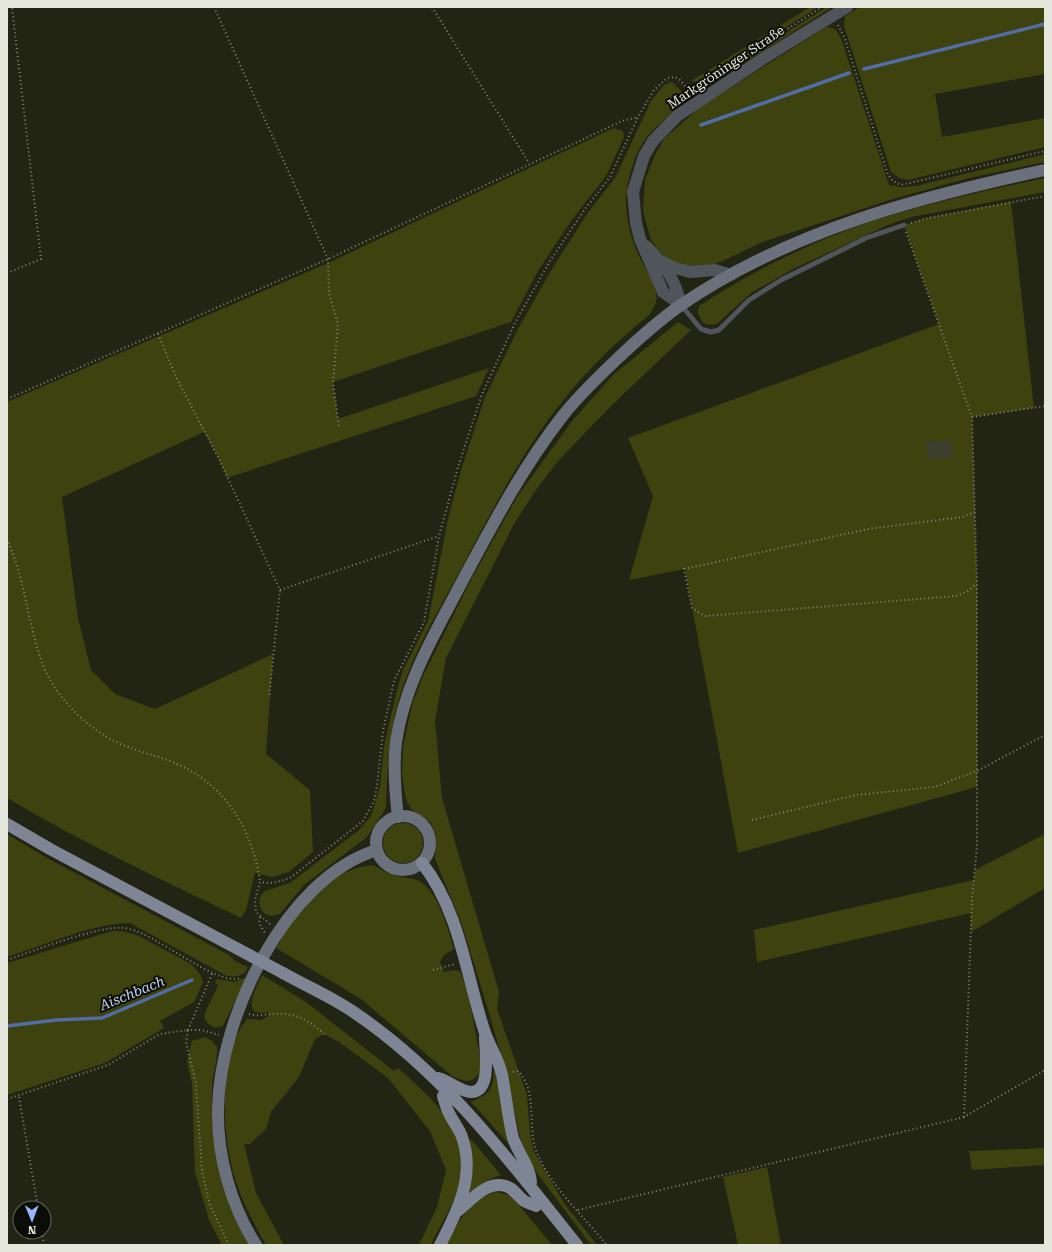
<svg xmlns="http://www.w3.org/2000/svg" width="1052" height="1252" font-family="'Roboto Serif',serif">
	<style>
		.green { fill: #3e420e }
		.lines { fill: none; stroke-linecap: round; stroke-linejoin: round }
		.stream { stroke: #526ca6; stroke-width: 3.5 }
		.building { fill: #3c3f2d }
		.path { stroke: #85877a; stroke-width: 2; stroke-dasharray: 1 3; stroke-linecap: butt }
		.service { stroke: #50545b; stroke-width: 5 }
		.tertiary { stroke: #50545b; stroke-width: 12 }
		.secondary { stroke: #6a707c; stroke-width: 12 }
		.primary { stroke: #7e8594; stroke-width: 12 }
		.primary-bridge { stroke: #7e8594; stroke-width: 12 }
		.labels { text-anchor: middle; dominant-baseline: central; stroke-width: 4; stroke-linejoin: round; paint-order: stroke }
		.street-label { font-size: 13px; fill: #e5e6dc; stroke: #0c0d06 }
		.water-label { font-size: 14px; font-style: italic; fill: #c0d1f2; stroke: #0c0d06 }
	</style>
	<rect width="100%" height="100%" fill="#222414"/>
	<path class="green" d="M810,7H818L699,82L691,81Z
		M827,7H832L710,85L701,86Z
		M860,7H1045V74L935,94L942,137L1045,118V147L908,180L899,178L891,172L844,26L845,16Z
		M826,27C836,27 838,32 842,41L889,185L902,187L916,186L1045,154V162L969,178L893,199L760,243L723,261L709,266L691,267L668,260L658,250L651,240L643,211L645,180L655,155L664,139L699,108Z
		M672,82L683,93C680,111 658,123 647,137C634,154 627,179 626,200C626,222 632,243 642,262C647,271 654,282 656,292C658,301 654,308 649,315C617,341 587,370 562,402C520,454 490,515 459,573C434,618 406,665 395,715C388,746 387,778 386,808L367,837L304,885L280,914L272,916L265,914L261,909L259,903L261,895L265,891L290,883L359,830L371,816L380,787L384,746L397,690L403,670L428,621L448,519L461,470L485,397L518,329L553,267L589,211L615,178L651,101L664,85Z
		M614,128L623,131L624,137L606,176L571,221L538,271L511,322L333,382L338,419L489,368L476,396L227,478L218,457L204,432L62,497L78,618L91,670L115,694L155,709L273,654L266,754L310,790L313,852L289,872L272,877L255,873L246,910L241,918C162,880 83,843 7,798V402L328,263Z
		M1045,178V192L911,217L888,225L795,268L751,293L717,324L708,325L702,322L698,313L699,306C753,270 823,236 885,217C938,201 992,189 1045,178Z
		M1011,202L1034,408L972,417L977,584V787L738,853L685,569L629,580L653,496L628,438L939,324L904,225L928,218Z
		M678,322L691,330L611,406L558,461L536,490L514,524L446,658L435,721L442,798L499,992L497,1009L527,1095L530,1134L534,1152L564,1203L597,1245H591L534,1169L521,1142L504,1064L489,1013L461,922L435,859L436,836L431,823L411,809L406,800L402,775L403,747L412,705L422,678L473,576L517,497L572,421L614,374Z
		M383 843a20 20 0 1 1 40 0a20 20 0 1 1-40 0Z
		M7,834L49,859L229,955L235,961L248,967C244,977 235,978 225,975L130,923C94,923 42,946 7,957Z
		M1045,834V888L971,932V913L757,962L754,930L974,880L975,870Z
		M372,865C380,868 386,873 394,875C403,878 411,877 419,881C438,890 448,930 454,949L444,955L440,962L444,972L454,970L460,971C472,1000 475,1033 481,1064L480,1073C471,1084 465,1082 452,1076L361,999L276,948C297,913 328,869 372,865Z
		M112,931H122L139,936L191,964L200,974L203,982L194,1002L160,1021L164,1028L105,1063L7,1095V963Z
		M262,975L306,1002L394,1071L398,1068C432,1099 473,1132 460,1184C456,1201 438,1229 431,1245H419L437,1207L446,1170L430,1131L388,1078L339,1042L324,1034L315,1039L299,1077L271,1112L266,1129L250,1144H244L256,1193L284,1245H266C254,1224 242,1202 235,1179C222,1137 217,1054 247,1019L261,1020L269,1016L268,1012C239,1019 256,987 262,975Z
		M247,977L223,1026L215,1028C208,1025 203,1021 205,1013L218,985L215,983L217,979L234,982Z
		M205,1037L212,1041L217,1047C218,1061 212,1075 212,1090C210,1147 220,1195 250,1245H222L209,1220L195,1172L192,1084L187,1061L192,1041Z
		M494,1067L509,1143V1144L471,1102C481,1097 491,1095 493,1080C494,1076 493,1071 494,1067Z
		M471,1139L501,1175L492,1178L470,1193L469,1192L473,1168L469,1142Z
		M1045,1148V1165L972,1170L969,1151Z
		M767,1167L781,1245H738L723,1177Z
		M496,1192L509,1195L514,1199L552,1245H446C456,1224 472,1197 496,1192Z"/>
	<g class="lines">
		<path class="stream" d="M864,69L1045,24
			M701,125L849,73
			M7,1026L56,1020L102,1018L192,980"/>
	</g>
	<path class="building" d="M951,440L952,457L928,459L926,442Z"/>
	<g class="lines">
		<path class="path" d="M214,7L328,259L329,293L338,324L333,382L339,427
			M432,7L529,163
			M838,25L845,39L888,175L893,181L901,185L1045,151
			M690,91L822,7
			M911,223L928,218L1045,196
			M906,232L972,417L977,584V846L972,899L964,1117L1045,1070
			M7,273L41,259L12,7
			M158,334L177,379L218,457L280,590L269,698
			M7,399L328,259L622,121L638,117
			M972,417L1045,406
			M975,512L962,517L868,529L684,569L692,608L705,616L956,596L968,591L976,584
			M7,539C13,554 19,570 22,585C32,622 36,666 61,696C78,718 101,737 128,747C145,754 163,757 179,765C226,785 254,834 260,882
			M280,590L439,536
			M752,820L855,795L934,787L977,771L1045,735
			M260,917L259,923L265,933
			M270,924L256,912L255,900L260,882C271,884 279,882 290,878L363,821L374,801L377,786L383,731L394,681L424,622L439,536L458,467L482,394L516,321L550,261L585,209L610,177L638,117L654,90L667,78L675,77L680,80L691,93
			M7,960C34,951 99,925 124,928C155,931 215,987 240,978
			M433,970L455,964
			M212,974L188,1030H202L219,1035
			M249,1014C256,1016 264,1015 272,1014C293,1012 308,1019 324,1034
			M513,1072L518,1071C539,1093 526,1126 537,1153C552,1188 583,1216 607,1245
			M19,1097L38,1208
			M7,1099L108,1065L160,1034L188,1030L186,1042L196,1084L202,1171L210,1205L229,1245
			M578,1210L964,1117
			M42,1232L44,1245"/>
		<path class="service" d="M681,305L701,329L711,332L719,330L749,300L781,280L866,238L904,225"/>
		<path class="tertiary" d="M646,246C665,266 675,278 681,305
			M661,261L675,268L690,272L715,270L731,275
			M681,305L663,292L640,239L636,223L633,192L644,156L653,141L677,116L764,58L847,7"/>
		<path class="secondary" d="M376 843a27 27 0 1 1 54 0a27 27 0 1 1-54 0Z
			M398,817C395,792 393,767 396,742C405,681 437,630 465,576C494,522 523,467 561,418C577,397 597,378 616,360C637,340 658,321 681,305C789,231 919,197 1045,170
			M256,1245C231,1206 217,1156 218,1109C219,1019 285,878 377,850"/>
		<path class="primary" d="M7,824L50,849L238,949
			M422,863C460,911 466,976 485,1033C490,1047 499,1060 502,1075C506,1096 508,1117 513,1138C518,1153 530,1167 531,1182
			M283,973C308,987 332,997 355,1013C445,1074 510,1161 577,1245
			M438,1078C448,1081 456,1088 466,1091C493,1099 485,1052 485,1037
			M458,1211C472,1199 490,1177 510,1188C515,1191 519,1197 524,1201C527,1203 532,1204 536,1206
			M440,1245C457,1212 476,1176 462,1137C459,1128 453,1122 449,1113C446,1108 445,1102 443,1096"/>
		<path class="primary-bridge" d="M238,949L283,973"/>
	</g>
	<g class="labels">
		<g class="street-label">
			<text transform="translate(726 67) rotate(-34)">Markgröninger Straße</text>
		</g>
		<g class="water-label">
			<text transform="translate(132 993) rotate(-22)">Aischbach</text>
		</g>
	</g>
	<rect width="1052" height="1252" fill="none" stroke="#e5e6dc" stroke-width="16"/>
	<g transform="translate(32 1220) rotate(179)"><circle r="19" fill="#0c0d06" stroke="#63645c"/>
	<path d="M0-3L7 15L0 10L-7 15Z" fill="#96b6fd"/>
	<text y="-6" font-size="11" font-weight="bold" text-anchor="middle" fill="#e5e6dc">N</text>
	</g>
</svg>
